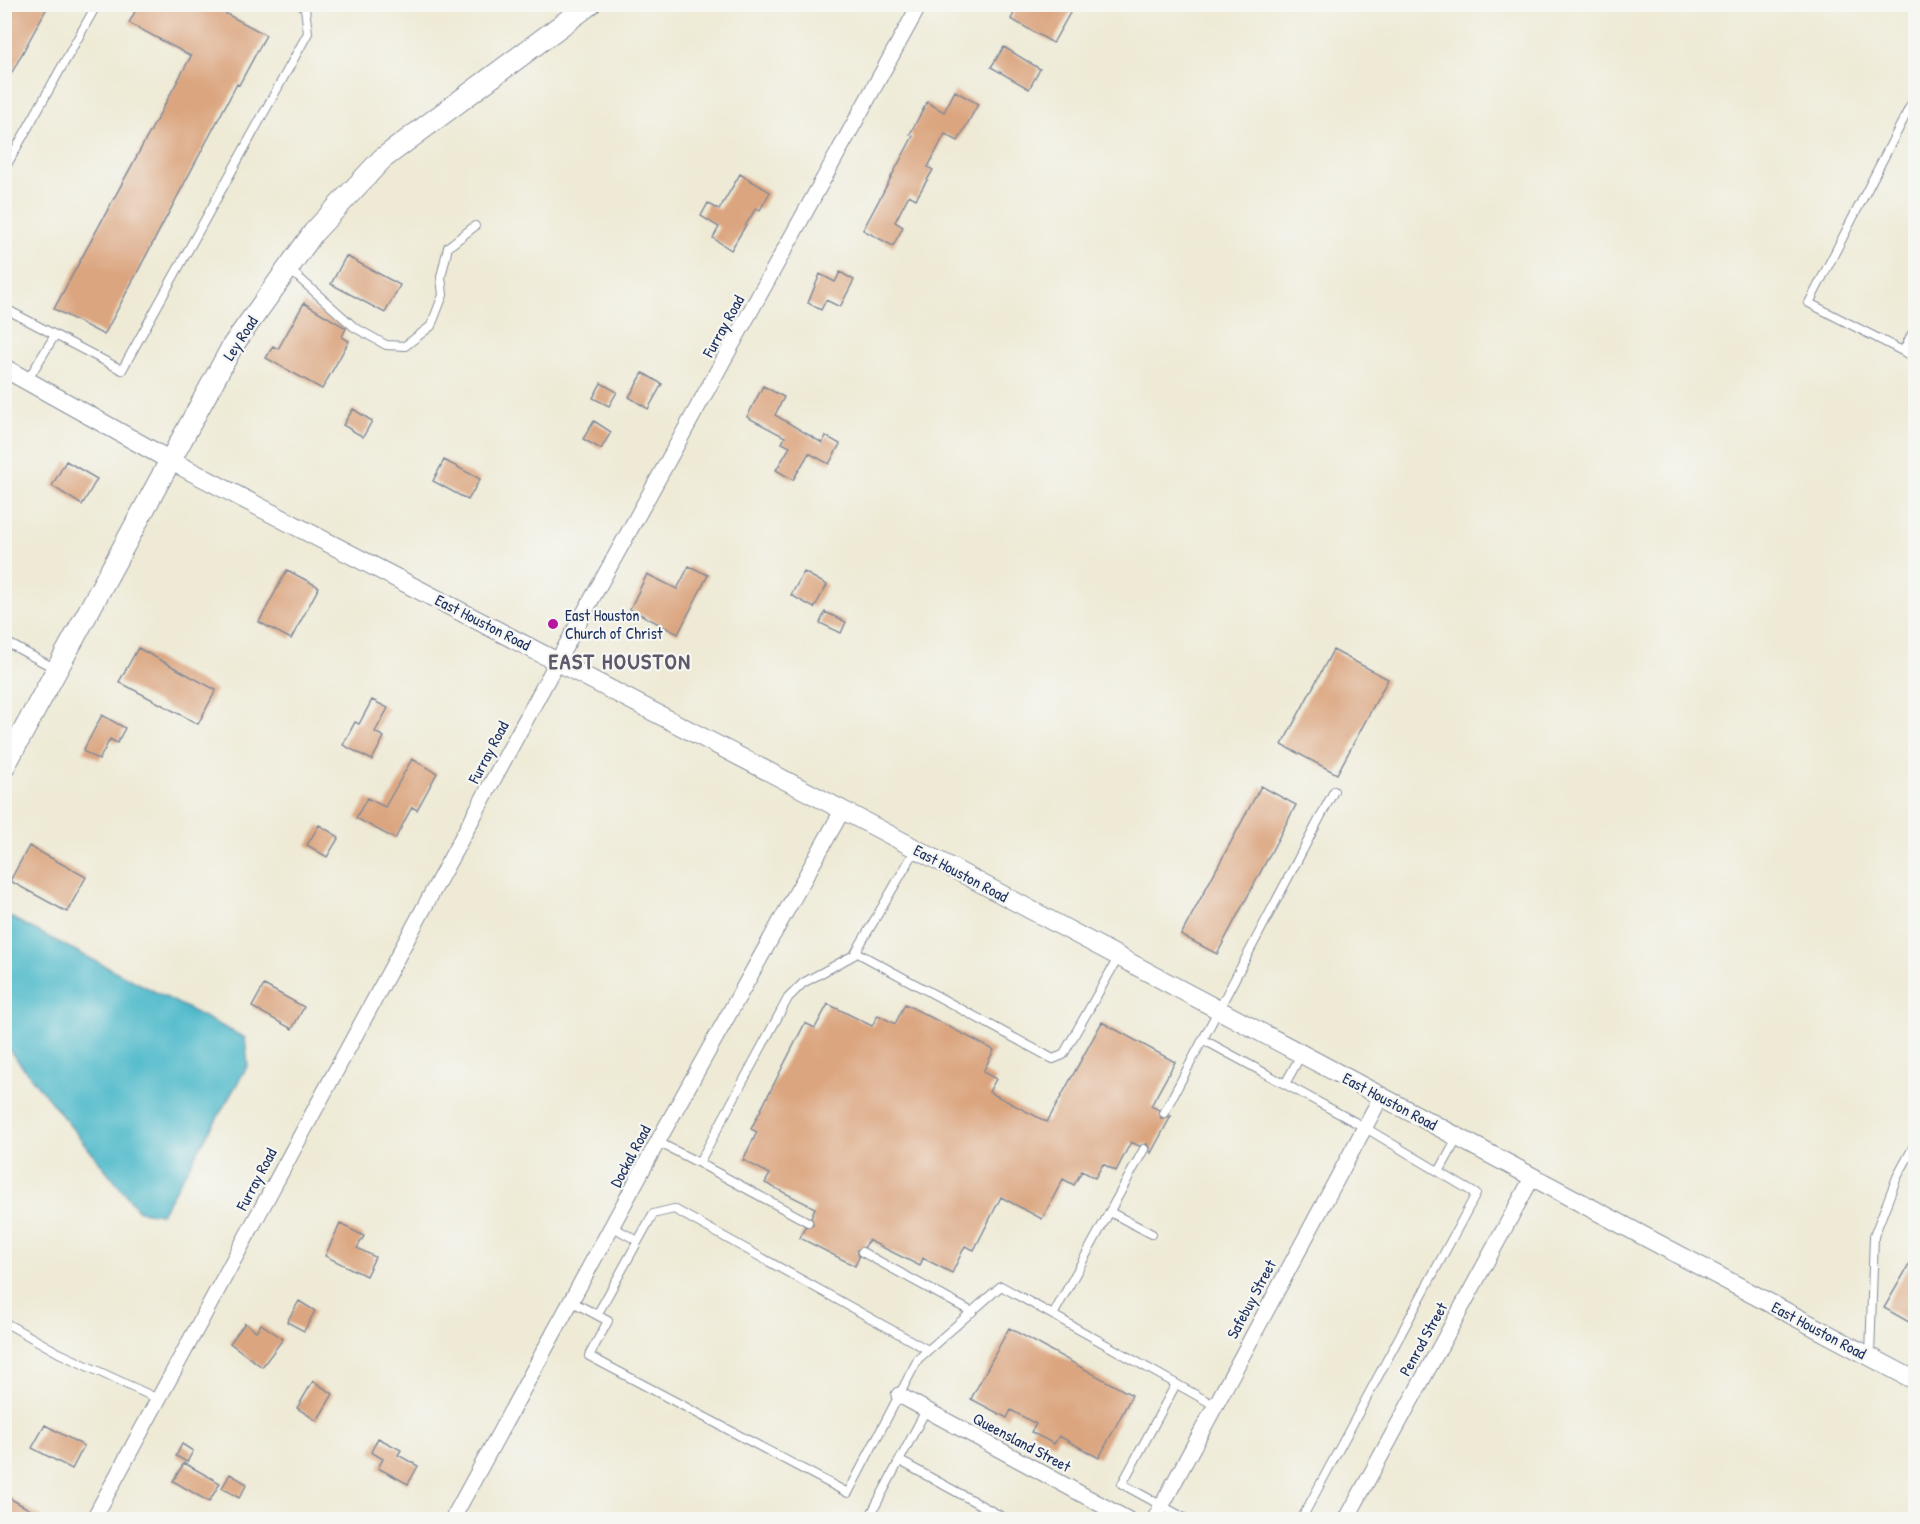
<svg xmlns="http://www.w3.org/2000/svg" width="1920" height="1524" font-family="'Patrick Hand',sans-serif">
	<style>
		.water { fill: #4eb9ca; stroke: #347494; stroke-width: 1.5 }
		.building { fill: #dba57f }
		.lines { fill: none; stroke-linecap: round; stroke-linejoin: round }
		.service-casing { stroke: #848c9a; stroke-width: 10 }
		.minor-casing { stroke: #848c9a; stroke-width: 17 }
		.tertiary-casing { stroke: #848c9a; stroke-width: 20 }
		.secondary-casing { stroke: #848c9a; stroke-width: 23 }
		.service { stroke: #fff; stroke-width: 8 }
		.minor { stroke: #fff; stroke-width: 15 }
		.tertiary { stroke: #fff; stroke-width: 18 }
		.secondary { stroke: #fff; stroke-width: 21 }
		.poi-dot { fill: #b5179e; stroke: #f6f6f2; stroke-width: 2 }
		.labels { text-anchor: middle; dominant-baseline: central; stroke-width: 4.5; stroke-linejoin: round; paint-order: stroke }
		.street-label { font-size: 16px; fill: #1b2f5e; stroke: #f6f6f2 }
		.poi-label { font-size: 16px; fill: #1b2f5e; stroke: #f6f6f2; text-anchor: start }
		.district-label { font-size: 22px; font-weight: bold; letter-spacing: 1.5px; fill: #5e586a; stroke: #f6f6f2 }
	</style>
	<rect width="100%" height="100%" fill="#f6f6f2"/>
	<filter id="ink" filterUnits="userSpaceOnUse"><feTurbulence type="fractalNoise" baseFrequency=".0167" numOctaves="2"/><feDisplacementMap in="SourceGraphic" scale="12" xChannelSelector="R" yChannelSelector="G"/><feConvolveMatrix kernelMatrix="1 2 1 2 8 2 1 2 1" color-interpolation-filters="sRGB"/></filter>
	<filter id="wash" filterUnits="userSpaceOnUse"><feTurbulence type="fractalNoise" baseFrequency=".008" numOctaves="4" result="noise"/><feDisplacementMap in="SourceGraphic" scale="24" xChannelSelector="R" yChannelSelector="G"/><feGaussianBlur stdDeviation="1.35" result="paint"/><feColorMatrix in="noise" values="0 0 0 0 0 0 0 0 0 0 0 0 0 0 0 0 0 1.4 0 .05"/><feComposite in="paint" operator="in"/></filter>
	<g filter="url(#wash)">
		<rect width="100%" height="100%" fill="#eeead5"/>
		<path class="water" d="M4,914L245,1038L248,1065L161,1214L139,1211L5,1045Z"/>
		<g id="blocks">
			<path class="building" d="M4,4H49L4,87Z
				M139,4H208L266,35L239,85L237,84L104,335L54,309L191,56L129,23Z
				M1019,4H1075L1053,43L1011,19Z
				M1004,47L1040,69L1029,89L991,67Z
				M955,91L978,104L958,141L945,134L928,167L933,170L916,199L909,195L895,222L903,227L893,246L863,230L913,136L910,134L927,102L944,112Z
				M740,174L770,192L760,210L756,208L731,250L713,238L719,227L701,216L708,203L719,210Z
				M346,256L400,285L385,313L331,284Z
				M840,272L854,280L840,307L826,300L821,310L808,303L820,274L835,282Z
				M304,303L346,328L342,337L349,341L322,389L266,358L273,346L278,349Z
				M643,373L662,384L648,409L629,397Z
				M601,383L617,392L609,406L593,398Z
				M763,386L784,397L775,415L822,443L826,436L840,444L829,464L809,453L793,480L776,470L790,447L782,443L785,437L747,417Z
				M353,409L372,421L363,437L343,425Z
				M594,421L611,432L601,449L583,439Z
				M444,460L480,479L468,500L433,481Z
				M66,461L97,479L82,505L52,486Z
				M689,566L708,575L678,634L630,609L647,574L677,589Z
				M287,570L319,587L291,639L259,622Z
				M804,572L827,585L814,608L791,595Z
				M825,612L846,622L841,633L820,623Z
				M138,648L216,690L198,724L119,682Z
				M1333,650L1388,679L1337,774L1282,745Z
				M372,700L388,708L375,732L384,737L372,760L343,745L355,722L359,724Z
				M102,715L125,728L117,743L110,739L99,760L83,751Z
				M412,759L437,773L417,810L412,807L395,839L356,818L367,798L385,807Z
				M1261,786L1296,805L1217,954L1181,935Z
				M319,825L339,837L327,857L307,845Z
				M29,846L86,877L67,912L10,881Z
				M264,985L304,1007L292,1029L252,1007Z
				M828,1004L872,1026L878,1015L895,1024L905,1004L994,1050L983,1072L996,1079L989,1092L1047,1122L1102,1022L1175,1062L1151,1106L1159,1110L1161,1118L1171,1116L1151,1153L1147,1144L1139,1146L1131,1142L1116,1171L1103,1164L1095,1178L1082,1171L1074,1185L1063,1179L1042,1219L1001,1197L974,1250L965,1246L952,1273L923,1258L920,1266L868,1240L865,1247L857,1250L859,1257L855,1266L800,1238L805,1227L813,1224L811,1217L815,1208L765,1183L770,1174L743,1160L757,1132L751,1129L805,1023L815,1028Z
				M340,1224L364,1236L357,1248L375,1257L366,1276L325,1256Z
				M1916,1253V1326L1884,1308Z
				M299,1301L315,1311L304,1331L287,1322Z
				M245,1323L256,1331L261,1324L283,1339L262,1367L230,1343Z
				M1009,1328L1132,1395L1099,1458L1059,1436L1054,1444L1031,1432L1036,1424L1011,1410L1007,1418L971,1399Z
				M313,1381L333,1394L317,1421L297,1408Z
				M45,1425L84,1446L72,1469L32,1448Z
				M378,1438L401,1450L398,1455L418,1466L408,1484L378,1468L383,1459L371,1452Z
				M182,1444L193,1451L187,1462L176,1456Z
				M184,1463L220,1483L209,1502L173,1481Z
				M230,1474L247,1484L239,1498L222,1488Z
				M4,1495L48,1520H4Z"/>
		</g>
	</g>
	<g filter="url(#ink)">
		<use href="#blocks" fill-opacity="0" stroke="#848c9a" stroke-width="1.5"/>
		<g class="lines">
			<defs>
				<path id="service" d="M1916,95L1809,303L1916,358
					M4,170L97,4
					M289,269L354,327L386,345L405,346L431,326L443,295L441,277L448,247L475,226
					M4,308L55,335
					M1903,351L1916,326
					M27,381L55,335L122,370L308,33L305,8L298,4
					M4,641L56,669
					M856,952L1053,1059L1063,1055L1118,958
					M1204,1040L1364,1127L1476,1194L1301,1520
					M1285,1084L1301,1055
					M1164,1113L1334,791
					M658,1142L699,1163L788,998L803,983L854,955L916,849
					M699,1163L808,1222
					M1439,1172L1458,1137
					M1110,1212L1152,1234
					M613,1227L638,1241
					M862,1252L972,1312
					M571,1301L608,1321L589,1356L848,1493L918,1359L1001,1286L1214,1405
					M597,1315L653,1214L674,1209L928,1350
					M1053,1315L1144,1149
					M4,1322L59,1353L158,1399
					M1870,1355L1874,1236L1897,1177L1916,1142
					M1176,1384L1122,1484L1188,1520
					M900,1461L1008,1520
					M868,1520L926,1410"/>
				<path id="minor" d="M899,1395L1129,1520
					M93,1520L558,660L920,4
					M452,1520L663,1132L842,811
					M1154,1520L1381,1097
					M1346,1520L1533,1176"/>
				<path id="tertiary" d="M4,368L171,461L877,828L1916,1381"/>
				<path id="secondary" d="M4,767L233,345L314,232L382,159L590,4"/>
			</defs>
			<use href="#service" class="service-casing"/>
			<use href="#minor" class="minor-casing"/>
			<use href="#tertiary" class="tertiary-casing"/>
			<use href="#secondary" class="secondary-casing"/>
			<use href="#service" class="service"/>
			<use href="#minor" class="minor"/>
			<use href="#tertiary" class="tertiary"/>
			<use href="#secondary" class="secondary"/>
		</g>
	</g>
	<circle class="poi-dot" cx="553" cy="624" r="6"/>
	<g class="labels">
		<g class="street-label">
			<text transform="translate(723 326) rotate(-61)">Furray Road</text>
			<text transform="translate(240 338) rotate(-57)">Ley Road</text>
			<text transform="translate(483 622) rotate(27)">East Houston Road</text>
			<text transform="translate(488 752) rotate(-62)">Furray Road</text>
			<text transform="translate(961 873) rotate(28)">East Houston Road</text>
			<text transform="translate(1390 1101) rotate(28)">East Houston Road</text>
			<text transform="translate(630 1156) rotate(-62)">Dockal Road</text>
			<text transform="translate(256 1179) rotate(-62)">Furray Road</text>
			<text transform="translate(1251 1299) rotate(-62)">Safebuy Street</text>
			<text transform="translate(1819 1330) rotate(28)">East Houston Road</text>
			<text transform="translate(1423 1339) rotate(-61)">Penrod Street</text>
			<text transform="translate(1022 1442) rotate(28)">Queensland Street</text>
		</g>
		<g class="poi-label">
			<text x="565" y="615">East Houston<tspan x="565" dy="18">Church of Christ</tspan></text>
		</g>
		<g class="district-label">
			<text x="620" y="661">EAST HOUSTON</text>
		</g>
	</g>
	<rect width="1920" height="1524" fill="none" stroke="#f6f6f2" stroke-width="24"/>
</svg>
